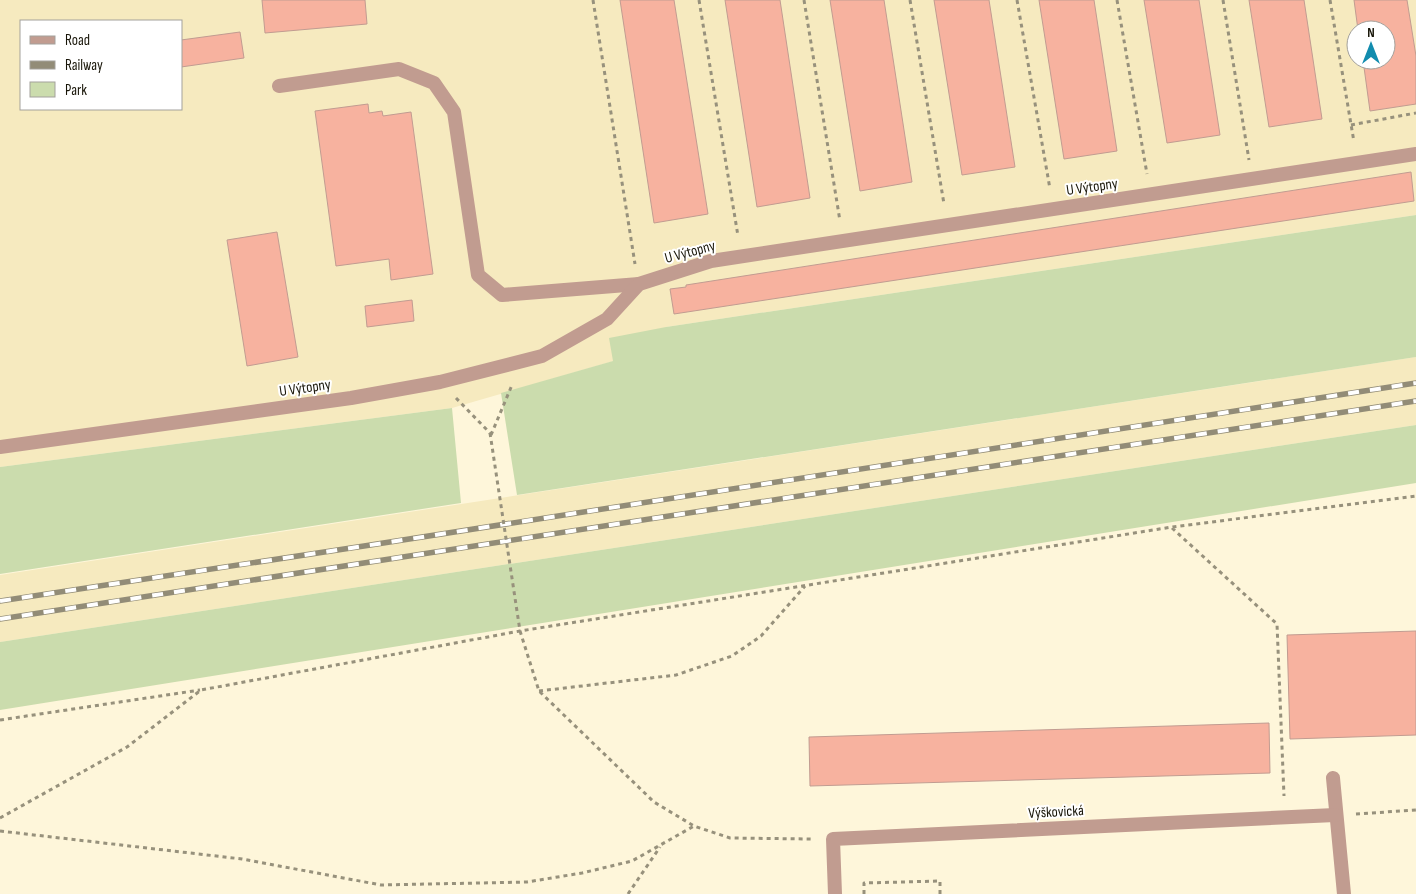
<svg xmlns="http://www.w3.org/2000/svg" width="1416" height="894" font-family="'Sofia Sans Condensed',sans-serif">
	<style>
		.built { fill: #f6eabf; fill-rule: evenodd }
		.green { fill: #cbdcad }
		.building { fill: #f7b29f; stroke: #c19c91 }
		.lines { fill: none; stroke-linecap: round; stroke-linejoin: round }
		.path { stroke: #97917c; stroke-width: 3; stroke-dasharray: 4 4; stroke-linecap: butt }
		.service { stroke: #c19c90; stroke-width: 14 }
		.minor { stroke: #c19c90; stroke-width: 14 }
		.rail-casing { stroke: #928c77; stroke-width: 5.5 }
		.rail { stroke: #fff; stroke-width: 4; stroke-dasharray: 11; stroke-linecap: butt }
		.path-bridge { stroke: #97917c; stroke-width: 3; stroke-dasharray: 4 4; stroke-linecap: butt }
		.labels { text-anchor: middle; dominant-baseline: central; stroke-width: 4; stroke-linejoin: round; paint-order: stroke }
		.street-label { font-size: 15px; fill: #181508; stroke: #fff }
	</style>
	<rect width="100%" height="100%" fill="#fef6da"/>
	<path class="built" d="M0,0H1416V215L666,327L614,361L452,408L0,467ZM21,21H181V109H21ZM1356,30H1386V60H1356Z
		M1416,357V425L0,642V575Z"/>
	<path class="green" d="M1416,215V357L517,495L501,393L613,361L609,338L666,327Z
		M452,408L461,503L0,574V467Z
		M1416,425V483L0,710V642Z"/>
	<path class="building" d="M262,0H365L367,24L265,33Z
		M620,0H674L708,214L654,223Z
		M725,0H780L810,198L757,207Z
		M830,0H884L912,182L860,191Z
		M934,0H989L1015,167L962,175Z
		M1039,0H1094L1117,151L1064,159Z
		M1144,0H1199L1220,135L1167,143Z
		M1249,0H1304L1322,119L1269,127Z
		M1354,0H1407L1416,56V104L1370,111L1363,60H1386V30H1358Z
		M240,32L244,58L181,67V40Z
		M368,104L369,113L382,111L383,116L411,112L433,274L391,280L389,259L336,266L315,111Z
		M1411,172L1414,201L674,314L670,289L686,287V285Z
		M277,232L298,357L247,366L227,240Z
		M412,300L414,321L367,327L365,306Z
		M1416,631V735L1290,739L1287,635Z
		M1269,723L1270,773L810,786L809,737Z"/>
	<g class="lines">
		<path class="path" d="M593,0L635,264
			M699,0L738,236
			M804,0L840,221
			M910,0L944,204
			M1017,0L1050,189
			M1117,0L1147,174
			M1223,0L1249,160
			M1330,0L1354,142
			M1351,125L1416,113
			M456,398L490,433
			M491,435L512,385
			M1172,528L1277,624L1284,796
			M520,631L539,691L654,802L694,826L730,838L812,839
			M539,691L676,675L732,656L761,636L805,586
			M0,720L200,690
			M1356,814L1416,810
			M0,818L127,747L201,690L520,631L1172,527L1416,496
			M0,831L242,859L381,885L527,882L582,873L632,861L694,826
			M628,894L660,847
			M864,894V883L940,881V894"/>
		<path class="service" d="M279,86L399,69L434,83L454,112L478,275L502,295L639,284
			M1333,778L1344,894"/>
		<path class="minor" d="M0,447L351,398L440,382L542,356L607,319L639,284L711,261L1416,154
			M835,894L833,839L1335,815"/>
		<defs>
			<path id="rail" d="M0,601L364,546L1416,383
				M0,619L1416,401"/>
		</defs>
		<use href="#rail" class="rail-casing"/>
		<use href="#rail" class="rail"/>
		<path class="path-bridge" d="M490,433L520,631"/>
	</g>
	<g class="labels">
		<g class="street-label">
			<text transform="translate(1092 187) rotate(-8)">U Výtopny</text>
			<text transform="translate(690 252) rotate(-15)">U Výtopny</text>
			<text transform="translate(305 388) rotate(-8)">U Výtopny</text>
			<text transform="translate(1056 812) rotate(-3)">Výškovická</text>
		</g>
	</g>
	<rect x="20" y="20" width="162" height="90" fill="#ffffff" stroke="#a3a19c"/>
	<rect x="30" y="36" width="25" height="8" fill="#c19c90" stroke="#a3a19c"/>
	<text x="65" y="45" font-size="15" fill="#181508">Road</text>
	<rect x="30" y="61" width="25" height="8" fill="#928c77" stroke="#a3a19c"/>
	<text x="65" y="70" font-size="15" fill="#181508">Railway</text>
	<rect x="30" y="82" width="25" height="15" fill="#cbdcad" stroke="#a3a19c"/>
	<text x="65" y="95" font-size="15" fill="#181508">Park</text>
	<g transform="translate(1371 45)"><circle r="24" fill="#ffffff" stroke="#a3a19c"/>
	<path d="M0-4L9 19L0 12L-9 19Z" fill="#128cae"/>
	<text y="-8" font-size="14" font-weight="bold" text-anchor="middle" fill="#181508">N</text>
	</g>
</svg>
